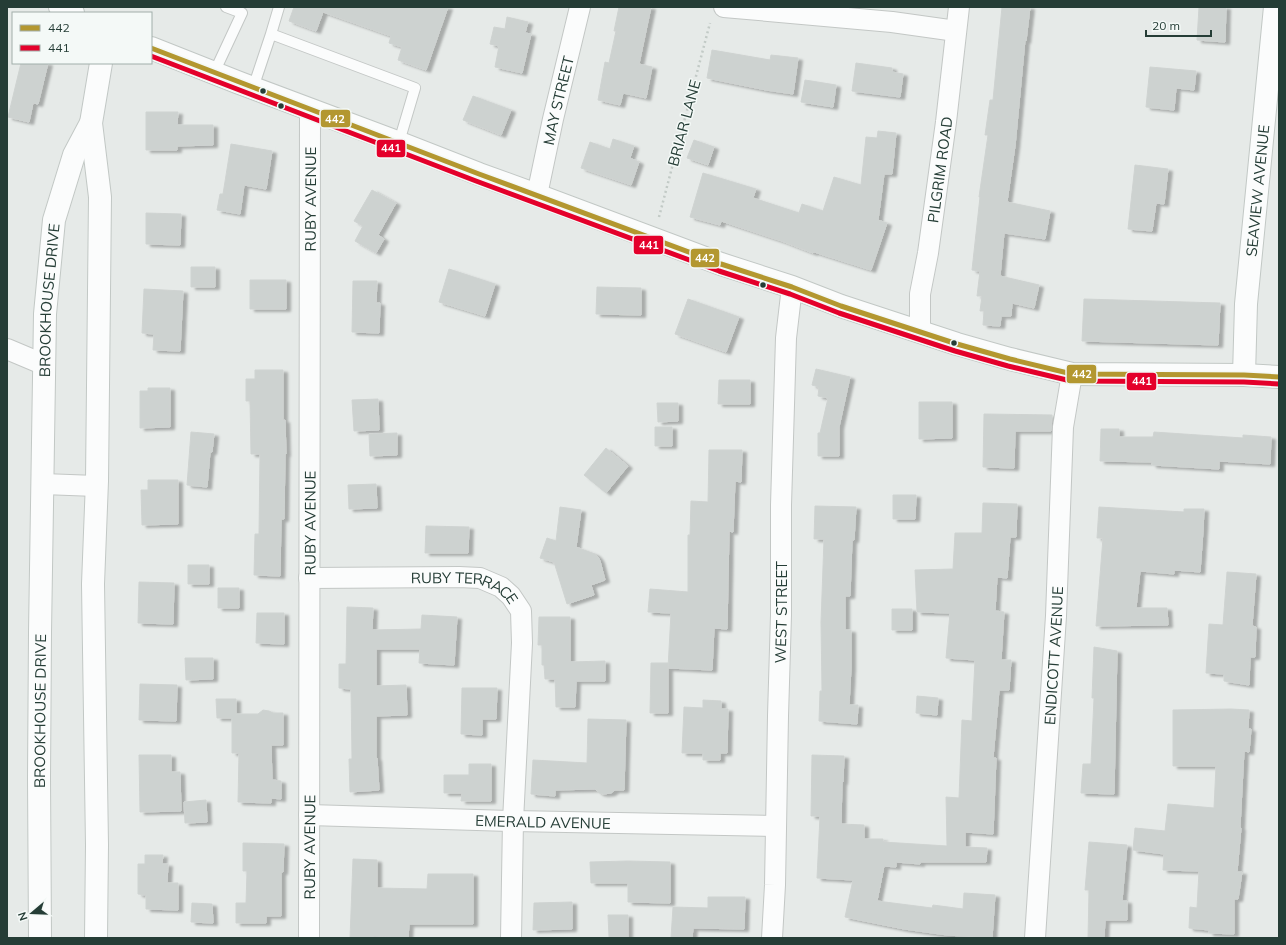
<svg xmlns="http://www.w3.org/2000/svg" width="1286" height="945" font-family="Mulish,sans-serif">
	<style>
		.building { fill: #cdd2d0; stroke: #cfd3d1; filter: url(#shadow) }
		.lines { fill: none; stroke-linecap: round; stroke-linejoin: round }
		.lane-casing { stroke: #c3c7c5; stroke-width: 12 }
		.street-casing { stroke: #c3c7c5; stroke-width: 22 }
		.secondary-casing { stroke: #c2c8c5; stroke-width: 24 }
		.path { stroke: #c2cac6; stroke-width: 2.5; stroke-dasharray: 2 3; stroke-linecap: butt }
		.lane { stroke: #fbfcfc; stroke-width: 10 }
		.street { stroke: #fbfcfc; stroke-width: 20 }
		.secondary { stroke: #fbfcfc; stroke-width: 22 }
		.bus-1-casing { stroke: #f4f9f7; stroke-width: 8 }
		.bus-2-casing { stroke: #f4f9f7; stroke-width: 8 }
		.bus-1 { stroke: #b39730; stroke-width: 5 }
		.bus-2 { stroke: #e4002b; stroke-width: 5 }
		.bus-dot { fill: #253d36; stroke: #f4f9f7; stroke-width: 1.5 }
		.labels { text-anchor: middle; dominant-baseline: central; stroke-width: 3; stroke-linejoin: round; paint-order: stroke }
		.street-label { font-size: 15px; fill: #253d36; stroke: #f4f9f7 }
		.line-badge { stroke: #f4f9f7; stroke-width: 1.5 }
		.badge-label { font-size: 11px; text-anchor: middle; font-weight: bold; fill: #fff }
	</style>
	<defs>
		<filter id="shadow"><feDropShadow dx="4.5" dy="2.5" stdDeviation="1" flood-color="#0004"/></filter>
	</defs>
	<rect width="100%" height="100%" fill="#e6eae8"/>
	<path class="building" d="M294,7H448L426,70L398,60L402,47L389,43L391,36L323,12L316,31L289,21Z
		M619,7H651L639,64L652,67L646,98L623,93L620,105L598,100L605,62L609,63L616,31H614Z
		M1002,7H1030L1026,41L1025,40L1015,146L1007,202L1050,211L1045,239L1004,233L1000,276L1039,285L1034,308L1012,303L1011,316H1001L1000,326L983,325L984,311H980L982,296H977L980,271L972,270L980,197H979L988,135H985L990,100H993Z
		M1199,7H1226L1225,42L1197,40Z
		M507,17L528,22L525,33L531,34L522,73L495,67L499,46L490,44L494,27L505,29Z
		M712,50L770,60L771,55L798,58L793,94L766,90L707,78Z
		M21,63H48L38,104L33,103L29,122L8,117Z
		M856,63L892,68V72L903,74L900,97L852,91Z
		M1150,67L1196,71L1194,90L1176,88L1174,110L1146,107Z
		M805,80L836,85L833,107L801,102Z
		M473,96L511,110L501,135L463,120Z
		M146,112H178L177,125H213V145L177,146V150H146Z
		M878,131L896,133L892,174H884L878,220L887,223L871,270L814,252L813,253L782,241L721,221L720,225L690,217L703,173L756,189L753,198L799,213L802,204L823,211L834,177L861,185L866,137L877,138Z
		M613,139L634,146L630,158L639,162L631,185L581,168L590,142L610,149Z
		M694,140L714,147L708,165L687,158Z
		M231,144L272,151L266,189L244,185L240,214L217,210L220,194H223Z
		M1135,165L1168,169L1164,204L1156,203L1152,231L1128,229Z
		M372,190L396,203L378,235L384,239L376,253L355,241L363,226L354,221Z
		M146,213L181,214L180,245L146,244Z
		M191,267H215V287H191Z
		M449,269L495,284L485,316L439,302Z
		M250,280H286V309H250Z
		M353,281H377L376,303H380L379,333L352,332Z
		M597,287L641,288V315L596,314Z
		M144,289L183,291L180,351L153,350L154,334L142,333Z
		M688,299L739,317L726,352L675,334Z
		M1084,299L1220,303L1218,345L1082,341Z
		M816,369L850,377L839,427V456H818V433H820L828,398L818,396L819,387L812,385Z
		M255,370H283V421L285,420L286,454H285L284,519H281L280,576L254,575L255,534H259L260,454H251L250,401H246V379H255Z
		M719,380H750V404H718Z
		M148,388H170V427L140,428V391H148Z
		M378,399L379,430L354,431L352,400Z
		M919,402H952V438L919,439Z
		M657,403H678V421L658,422Z
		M984,414L1052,415L1051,431H1015L1014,468L983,467Z
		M655,427H672V446H655Z
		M1101,429H1119V437H1153L1154,432L1243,438V435L1271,437L1270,464L1219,461V469L1152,465V462L1100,461Z
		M191,432L214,434L212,452H210L207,487L187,485Z
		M397,433V455L370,456L369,434Z
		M606,448L628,466L606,493L584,475Z
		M709,450H742L741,482L735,481L733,532L729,531L727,629L714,628L712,670L668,668L671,613L648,612L650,589L688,592V535H690L691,501L708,502Z
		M148,480H178V524L142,525L141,490H148Z
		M376,484L377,508L349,509L348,485Z
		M893,495H916L915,519H893Z
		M983,503L1017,504L1016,537H1010L1007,578L997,577L995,611L1004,612L1001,660H1011L1009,690H999L993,758H996L993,834L965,832V847L987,848L986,862H920V864L896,862V867L884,866L877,901L932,908L933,905L963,909L964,893L995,895L992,938L947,935L904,929L845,917L853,880L817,878L820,816H811L812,755L844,756L843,782H842L841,824L864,825V839H883V842L947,846L946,797L959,798L962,720L972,721L975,660L946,658L950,613L917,612L915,570L953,569L955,533H982Z
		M815,506L856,507L854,540H852L850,596H845V630H851V668L849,705H858L857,724L819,721L820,691H822L821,622L824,539H814Z
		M560,507L581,510L576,547L595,554L598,557L600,561L605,580L591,585L594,595L567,604L554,562L540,558L547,538L556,541Z
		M1099,507L1184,512V509H1204L1203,531L1200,572L1174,570V574L1140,571L1136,608H1167L1168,625L1096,626L1103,538H1097Z
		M426,526L469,527L468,553H425Z
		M188,565H209V584H188Z
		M1227,572L1256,574L1252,626L1256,627L1255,657H1250L1249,685L1224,681V674L1206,673L1209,624L1223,625Z
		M139,582L174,583L173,624L138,623Z
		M218,588H239V608H218Z
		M347,607L373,608L372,630L421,629L422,615L457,617L454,665L419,663L420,649H376V686L406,685L407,715L376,716V758H377L379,790L350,792L349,759H352L351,689L339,688V664H346Z
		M892,609H912V630H892Z
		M257,613H284V644L256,643Z
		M539,617H570V662L605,661V681H576L575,707H556L555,679H545L544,665H542V645H538Z
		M1094,647L1117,651L1114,794L1081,793L1083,764H1091L1094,698H1092Z
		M185,658H213V679L186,680Z
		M651,663H668V713H650Z
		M140,684L177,685L176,721L139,720Z
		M462,688H497L496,719H482V735L461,734Z
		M917,696L938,698L937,715L916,713Z
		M216,699H236V714H258L263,710L269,711L273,713H283V745H271L272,780L281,781V799L271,798V803L238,802L239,753H232V718H217Z
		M703,700L721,701V709H728L727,753H720V760H703V753H682L684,707L703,708Z
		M1231,709L1249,710L1248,729H1251L1249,752L1244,751L1240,827L1241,828L1237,872H1242L1238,899H1234V934L1209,933V930L1189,928L1190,907L1197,908L1199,871L1163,870L1164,854L1133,850L1135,828L1165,831L1168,804L1214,808L1216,766H1173V710Z
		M588,719L626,720L624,790H615L611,793L604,794L599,793L595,789L555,790V796L531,794L533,760L587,763Z
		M139,755H171V772H180L181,811L140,812Z
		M469,764H491V801H461L462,793H444V775H469Z
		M206,800L207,822L185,823L184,802Z
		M1089,842L1127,845L1122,901H1127V920H1105L1104,938H1088L1089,890H1085Z
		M243,843L284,844L283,872H281V916H266V923H236V903H246L247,871H243Z
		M145,855H163L162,864H168L167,883H178V910L146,909V895L138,894V864H145Z
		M353,859L377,860V888L427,889L428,874H473V924H409L408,938L373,936V938H350Z
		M628,861L670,862V903L628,902V883H591L590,862Z
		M708,897H745L744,929L693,928L692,938H671L673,907L708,908Z
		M572,902V929L533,930L534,903Z
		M192,903L212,904L213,923L191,922Z
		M608,915H628V937H609Z"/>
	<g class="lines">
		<defs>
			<path id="lane" d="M271,34L279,7
				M214,73L242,13L226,7
				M253,88L271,34L415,88L399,142"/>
			<g id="street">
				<path d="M724,7L892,22L956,31"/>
				<path id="s1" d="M537,195L553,119L580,7"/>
				<path id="s2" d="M920,332V294L928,253L946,122L959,7"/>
				<path d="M7,349L45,365"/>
				<path d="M43,484L96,486"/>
				<path id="s3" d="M309,578L459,577L480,578L501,587L511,596L521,611L522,643L513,821L511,938"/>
				<path id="s4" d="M309,815L513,821L776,826"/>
				<path id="s5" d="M309,938L310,109"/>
				<path id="s6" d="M772,938L775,885L778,716L781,615V505L786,338L792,287"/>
				<path id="s7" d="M1035,938L1056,616L1063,427L1072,374"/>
			</g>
			<g id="secondary">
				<path d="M60,7L73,13"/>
				<path d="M151,48L237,82L405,145L479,174L537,195L721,264L792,287L841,306L957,344L1010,359L1072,374L1244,375L1279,377"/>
				<path id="s8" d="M1244,375L1246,304L1275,7"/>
				<path id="s9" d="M40,938L39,778L40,633L45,314L54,220L74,155L91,123"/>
				<path d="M96,938L97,845L93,584L97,481L100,197L91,123L101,63"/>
			</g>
		</defs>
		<use href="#lane" class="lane-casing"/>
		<use href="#street" class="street-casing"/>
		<use href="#secondary" class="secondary-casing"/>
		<path class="path" d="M659,217L710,23"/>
		<use href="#lane" class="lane"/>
		<use href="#street" class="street"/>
		<use href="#secondary" class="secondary"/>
		<defs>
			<path id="bus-1" d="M151,48L479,174L721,264L792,287L841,306L957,344L1010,359L1072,374L1244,375L1279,377"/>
			<path id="bus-2" d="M151,56L476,181L719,271L790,294L839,313L955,351L1008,366L1071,381L1244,382L1279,384"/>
		</defs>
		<use href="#bus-1" class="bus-1-casing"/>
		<use href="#bus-2" class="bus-2-casing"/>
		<use href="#bus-1" class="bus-1"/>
		<use href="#bus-2" class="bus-2"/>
	</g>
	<g class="bus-dot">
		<circle cx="263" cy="91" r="3.5"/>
		<circle cx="281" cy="106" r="3.5"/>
		<circle cx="763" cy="285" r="3.5"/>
		<circle cx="954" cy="343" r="3.5"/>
	</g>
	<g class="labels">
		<g class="street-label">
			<text stroke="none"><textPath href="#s1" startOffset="97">MAY STREET</textPath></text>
			<text transform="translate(684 123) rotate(-75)">BRIAR LANE</text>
			<text stroke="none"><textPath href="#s2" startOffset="164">PILGRIM ROAD</textPath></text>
			<text stroke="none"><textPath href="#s8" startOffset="185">SEAVIEW AVENUE</textPath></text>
			<text stroke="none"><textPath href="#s5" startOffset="739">RUBY AVENUE</textPath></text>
			<text stroke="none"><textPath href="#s9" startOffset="638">BROOKHOUSE DRIVE</textPath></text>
			<text stroke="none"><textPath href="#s5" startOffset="415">RUBY AVENUE</textPath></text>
			<text stroke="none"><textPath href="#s3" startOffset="158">RUBY TERRACE</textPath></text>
			<text stroke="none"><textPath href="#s6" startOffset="326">WEST STREET</textPath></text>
			<text stroke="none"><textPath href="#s7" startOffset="283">ENDICOTT AVENUE</textPath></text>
			<text stroke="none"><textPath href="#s9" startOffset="227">BROOKHOUSE DRIVE</textPath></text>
			<text stroke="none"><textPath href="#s4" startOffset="234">EMERALD AVENUE</textPath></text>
			<text stroke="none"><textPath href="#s5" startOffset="91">RUBY AVENUE</textPath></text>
		</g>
	</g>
	<g class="line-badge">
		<rect x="320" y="109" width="31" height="19" rx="4" fill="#b39730"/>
		<rect x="376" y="139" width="30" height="19" rx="4" fill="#e4002b"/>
		<rect x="633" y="235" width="31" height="20" rx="4" fill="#e4002b"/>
		<rect x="690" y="248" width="30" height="20" rx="4" fill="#b39730"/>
		<rect x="1066" y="364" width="31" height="20" rx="4" fill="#b39730"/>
		<rect x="1126" y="372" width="31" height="19" rx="4" fill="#e4002b"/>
	</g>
	<g class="badge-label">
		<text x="335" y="123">442</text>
		<text x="391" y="152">441</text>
		<text x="649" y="249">441</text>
		<text x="705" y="262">442</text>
		<text x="1082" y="378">442</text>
		<text x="1142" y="385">441</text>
	</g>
	<rect width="1286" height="945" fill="none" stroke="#253d36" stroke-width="16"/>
	<rect x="12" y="12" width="140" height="52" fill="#f4f9f7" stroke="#a1aeaa"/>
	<rect x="20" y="25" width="20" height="6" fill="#b39730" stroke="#a1aeaa"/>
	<text x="48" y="32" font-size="12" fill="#253d36">442</text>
	<rect x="20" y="45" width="20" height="6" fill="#e4002b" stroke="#a1aeaa"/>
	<text x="48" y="52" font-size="12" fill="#253d36">441</text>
	<g transform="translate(32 913) rotate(251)" stroke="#f4f9f7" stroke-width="3" paint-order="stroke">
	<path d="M0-3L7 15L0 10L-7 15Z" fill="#253d36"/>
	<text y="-6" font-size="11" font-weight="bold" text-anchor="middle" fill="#253d36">N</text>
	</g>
	<path d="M1146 30v6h65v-6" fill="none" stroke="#253d36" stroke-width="2"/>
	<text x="1152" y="30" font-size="12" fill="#253d36" stroke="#f4f9f7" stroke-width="3" paint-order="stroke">20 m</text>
</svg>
